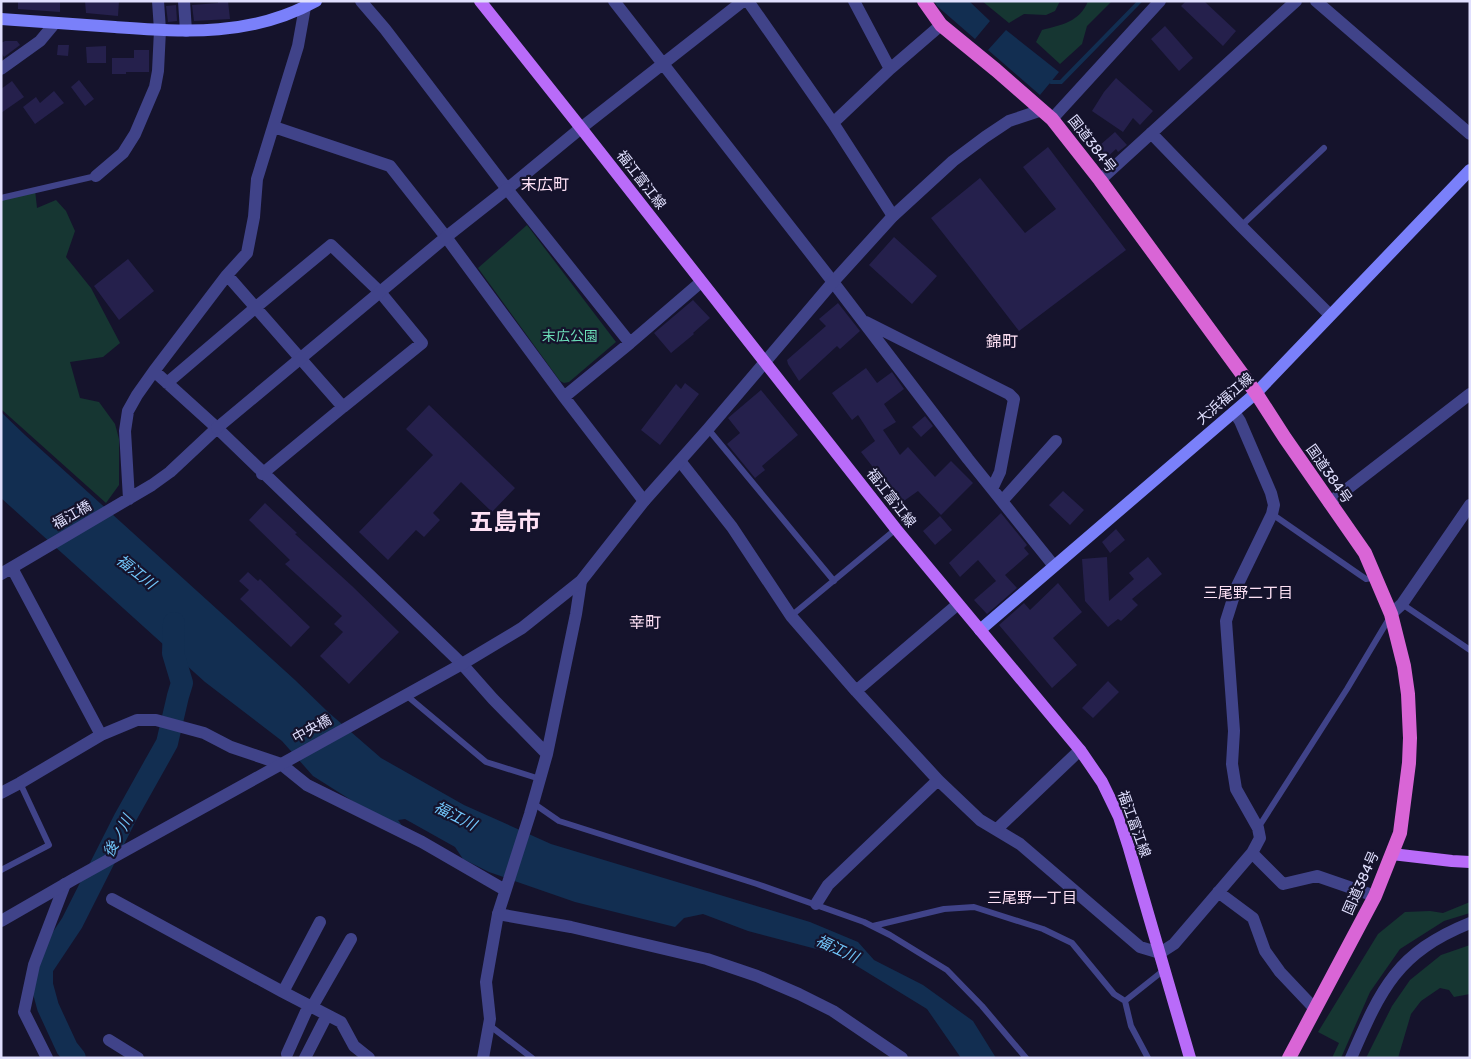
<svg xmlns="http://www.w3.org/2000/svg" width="1471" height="1059" font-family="Rubik,'Noto Sans JP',sans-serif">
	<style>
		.green { fill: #163632 }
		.water { fill: #122e51 }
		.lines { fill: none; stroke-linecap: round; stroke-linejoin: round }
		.stream { stroke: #122e51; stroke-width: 4 }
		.river { stroke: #122e51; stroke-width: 22 }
		.building { fill: #25204c }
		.service { stroke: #404389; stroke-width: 6 }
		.minor { stroke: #404389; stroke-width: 12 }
		.tertiary { stroke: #404389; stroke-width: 12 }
		.secondary { stroke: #7a80fa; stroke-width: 12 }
		.primary { stroke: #b96bf9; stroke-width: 12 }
		.trunk { stroke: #d965d6; stroke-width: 14 }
		.labels { text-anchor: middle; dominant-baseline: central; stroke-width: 4.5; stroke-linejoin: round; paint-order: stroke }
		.street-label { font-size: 14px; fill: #e0dffe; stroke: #15132c }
		.park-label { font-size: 14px; fill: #6cddb8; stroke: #15132c }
		.water-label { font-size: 15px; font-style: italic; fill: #71c5f9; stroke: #15132c }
		.neighbourhood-label { font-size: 15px; fill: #fee1f5; stroke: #15132c }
		.quarter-label { font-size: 16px; fill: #fee1f5; stroke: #15132c }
		.town-label { font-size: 24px; font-weight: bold; fill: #fee1f5; stroke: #15132c }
	</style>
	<rect width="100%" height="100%" fill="#15132c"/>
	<path class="green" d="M982,1H1060L1055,11L1046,15L1024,14L1009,23Z
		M1088,1H1112L1087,26L1082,44L1060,64L1036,42L1042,30C1061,25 1080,22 1088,1Z
		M35,190L37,208L56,200L66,211L75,231L66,257L91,288L120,343L103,357L70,362L80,398L99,402L115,424L119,439V485L106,503L1,409V199Z
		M527,225L616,342L569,382L564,383L560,381L478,268Z
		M1470,902V913L1444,921L1400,949L1370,992L1341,1058H1332L1339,1043L1318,1032L1378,934L1405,912L1430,911L1443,913Z
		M1470,945V994L1454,997L1449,990L1440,988L1421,1001L1411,1014L1398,1058H1366L1392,1006L1410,980L1441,955Z"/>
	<path class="water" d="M934,1H969L990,21L975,39L937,6Z
		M1006,30L1059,72L1040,95L988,50Z
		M1,412L25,435L295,680L328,712L381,758L464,805L551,844L810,922L858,942L874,960L923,985L973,1021L996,1058H961L927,1009L839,955L748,931L703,914L684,918L675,927L575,902L489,872L463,859L455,847L405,819L398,820L403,827L370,812L313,776L282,741L205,682L1,498Z"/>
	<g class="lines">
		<path class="stream" d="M1051,82H1061L1140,1"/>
		<path class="river" d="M75,1058L67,1048L48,1007L42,985V968L72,923L125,818L167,743L178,696L182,683L173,653L174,623"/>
	</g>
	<path class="building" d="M18,1H60V12L18,9Z
		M85,1H119L118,16L86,13Z
		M218,1H228L230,19L194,21L192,5L218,3Z
		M1186,1H1204L1236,31L1223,46L1181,6Z
		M176,5L177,21L168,22L166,6Z
		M1165,26L1193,58L1179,71L1151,39Z
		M5,41H17L20,45L4,57L1,52V43Z
		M58,45H69L68,56L57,55Z
		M106,46V63H87L86,47Z
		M134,50H149V72H126V74H112V58H134Z
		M1116,78L1153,111L1140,125L1133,118L1123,132L1092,111L1104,92Z
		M79,80L94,99L85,106L71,87Z
		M12,81L24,97L1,113V89Z
		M54,91L64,103L35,124L23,107L36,97L40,103Z
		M1115,132L1127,145L1118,152L1116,149L1101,163L1092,152Z
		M1048,147L1126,250L1019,331L972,270L931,218L980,178L1025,233L1056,209L1023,167Z
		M894,237L937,276L912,304L869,265Z
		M128,259L154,291L119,320L94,286Z
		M693,300L710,318L693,333L694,334L671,353L654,333Z
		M838,303L860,331L840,349L837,346L799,381L788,364L787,360L826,326L819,319Z
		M866,368L877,383L892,372L904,389L884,404L896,422L883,430L900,455L908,447L935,477L951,461L973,483L941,515L918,491L901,503L861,452L875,441L858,415L852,420L832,393Z
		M685,383L699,394L660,445L641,430L676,384L681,389Z
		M761,390L798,435L762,466L765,470L755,478L727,444L740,433L728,418Z
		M429,405L515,488L492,512L461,482L433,513L440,520L424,537L416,530L388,560L359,532L433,455L406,429Z
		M925,416L933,426L921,437L912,427Z
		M1063,491L1084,510L1070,525L1049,505Z
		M265,503L297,533L295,534L352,586L399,632L349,684L320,656L343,632L334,624L342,616L285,564L290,560L249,520Z
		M1001,513L1027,545L1024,548L1029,554L1005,575L1017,588L987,614L974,600L996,581L978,560L960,577L949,563Z
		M940,516L952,530L935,545L923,531Z
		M1116,529L1125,540L1110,553L1102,542Z
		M1107,557L1109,601L1134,579L1129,573L1148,557L1162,574L1132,599L1138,605L1121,621L1118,619L1108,627L1085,601L1082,559Z
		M248,572L258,581L260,579L310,627L291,647L240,599L249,590L239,581Z
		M1058,583L1082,612L1053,638L1077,665L1052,688L999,625L1024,603L1030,610Z
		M1108,681L1119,692L1093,718L1082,708Z"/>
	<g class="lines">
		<path class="service" d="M1,198L96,176
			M1241,226L1324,148
			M708,429L834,581
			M1272,514L1360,575L1366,579L1375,577
			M1402,604L1470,650
			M791,616L896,529
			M406,695L486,762L540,779
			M533,803L559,821L757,884L864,922L890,935L947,970L982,1006L1026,1058
			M1258,828L1347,689L1390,617
			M1,870L49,845L20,783
			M873,926L944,909L974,907L1043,929L1072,943L1114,994L1125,1001
			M489,1025L532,1058
			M1148,1058L1131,1026L1125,1001L1164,970"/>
		<path class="minor" d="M184,1L186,31
			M361,1L385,29L507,189L630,343
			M614,1L833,282L968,459L1054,566
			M748,1L833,123L893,216
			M854,1L890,69
			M1316,1L1470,134
			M1,69L40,41L55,23
			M833,123L890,69L941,25
			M274,127L390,166L446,237L564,397L644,501
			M1151,133L1241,226L1330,315
			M96,176L123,153L135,134L155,87L158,71L160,30L158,1
			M1100,180L1296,1
			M507,189L581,128L743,1
			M866,322L1009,394L1014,399L1000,472L992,489
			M154,371L217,428L462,664L493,699L547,754
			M167,383L255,308L331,245L380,292L422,343L343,407L227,275
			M564,397L630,343L701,282
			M680,461L732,527L791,616L856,691L938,780L980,820L1020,844L1140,947L1160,953L1174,944L1252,853L1260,838L1258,828L1236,789L1232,764L1234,731L1226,621L1237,586L1272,514L1274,505L1271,493L1240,421L1234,412
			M262,474L343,407
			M129,499L125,431L128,411L137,395L154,371L227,275L247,253L254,217L257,179L298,46L305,7
			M1002,501L1056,441
			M1329,503L1470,394
			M12,568L101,735
			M1,574L152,485L170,472L217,428
			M1391,614L1402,604L1470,505
			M856,691L958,604
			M1,793L20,783L101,735L137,720H156L204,733L231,747L281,764L307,785L422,842L505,890
			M997,829L1080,750
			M1252,853L1283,884L1317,876L1375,896
			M1218,892L1253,918L1265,951L1280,972L1315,1009
			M112,899L283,992L341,1022L354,1046L369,1058
			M816,904L828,885L938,780
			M283,992L320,922
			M312,1007L351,939
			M109,1040L138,1058
			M287,1054L309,1005
			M47,1058L24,1012L34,965L65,884
			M305,1058L327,1015
			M483,1058L490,1019L486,982L498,914L530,814L547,754L576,614L581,581"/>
		<path class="tertiary" d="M1052,119L1160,1
			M217,428L446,237L507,189
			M498,914L571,927L707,959L757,976L799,994L833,1011L902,1058
			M1,921L74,879L462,664L522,628L581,581L644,501L708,429L833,282L893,216L953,161L985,137L1009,121L1042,110
			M1351,1058C1381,989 1396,953 1470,923"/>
		<path class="secondary" d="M1,19C39,22 77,24 115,27C186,32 251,37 316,1
			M980,630L1256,393L1470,170"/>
		<path class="primary" d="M480,1L581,128L896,529L1080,750L1102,782L1119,817L1129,848L1190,1058
			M1392,854L1452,861L1470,862"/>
		<path class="trunk" d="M924,1L941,25L996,70L1052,119L1100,180L1256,393L1285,438L1365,553L1391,614L1404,666L1408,694L1410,738L1409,763L1400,833L1375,896L1289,1058"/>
	</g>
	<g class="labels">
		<g class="street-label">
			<text transform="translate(1092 144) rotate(52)">国道384号</text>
			<text transform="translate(641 180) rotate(52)">福江富江線</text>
			<text transform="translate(1225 399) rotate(-41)">大浜福江線</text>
			<text transform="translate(1329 474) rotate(55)">国道384号</text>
			<text transform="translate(891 498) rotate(52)">福江富江線</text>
			<text transform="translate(72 515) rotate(-30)">福江橋</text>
			<text transform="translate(312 729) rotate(-29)">中央橋</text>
			<text transform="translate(1134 824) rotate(70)">福江富江線</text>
			<text transform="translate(1361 883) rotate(-66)">国道384号</text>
		</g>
		<g class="park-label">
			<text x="570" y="336">末広公園</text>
		</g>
		<g class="water-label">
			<text transform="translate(136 572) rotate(38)">福江川</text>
			<text transform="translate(455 816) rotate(27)">福江川</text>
			<text transform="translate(118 836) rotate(-62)">後ノ川</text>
			<text transform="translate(837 949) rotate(25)">福江川</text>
		</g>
		<g class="neighbourhood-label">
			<text x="1248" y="593">三尾野二丁目</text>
			<text x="1032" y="898">三尾野一丁目</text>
		</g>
		<g class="quarter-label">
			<text x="545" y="184">末広町</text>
			<text x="1002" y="341">錦町</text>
			<text x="645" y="622">幸町</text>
		</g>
		<g class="town-label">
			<text x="505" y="522">五島市</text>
		</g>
	</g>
	<rect width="1471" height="1059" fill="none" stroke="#e0dffe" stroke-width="5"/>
</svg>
